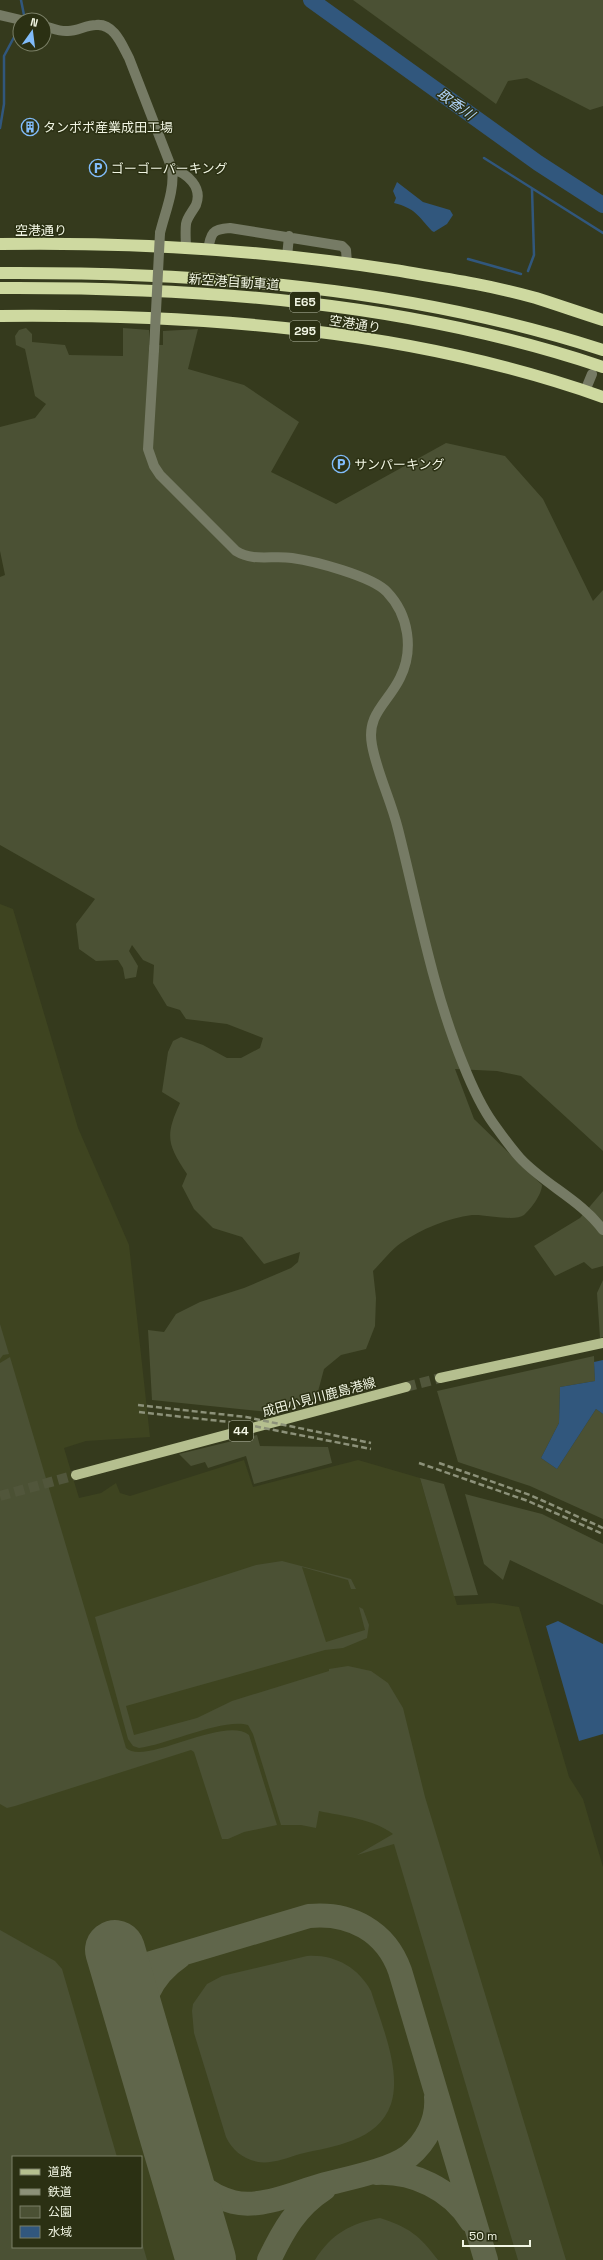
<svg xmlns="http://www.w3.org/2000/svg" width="603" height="2260" font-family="'Space Grotesk','Noto Sans JP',sans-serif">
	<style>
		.built { fill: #3e4420; fill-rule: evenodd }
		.green { fill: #4b5134 }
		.water { fill: #31577d }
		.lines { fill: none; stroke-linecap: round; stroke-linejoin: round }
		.stream { stroke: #31577d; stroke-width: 2.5 }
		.river { stroke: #31577d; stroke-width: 16 }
		.taxiway { stroke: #60664b; stroke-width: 24 }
		.runway { stroke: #60664b; stroke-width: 60 }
		.major-tunnel { stroke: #51563b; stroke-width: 10; stroke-dasharray: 10 5; stroke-linecap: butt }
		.minor { stroke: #767b65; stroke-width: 10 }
		.major { stroke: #b5bf8f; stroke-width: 10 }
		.highway { stroke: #ced9a0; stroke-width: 12 }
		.rail { stroke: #8c9179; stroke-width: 2.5; stroke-dasharray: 6 3; stroke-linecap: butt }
		.minor-bridge { stroke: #767b65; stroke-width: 10 }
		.labels { text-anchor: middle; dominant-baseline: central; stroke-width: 3; stroke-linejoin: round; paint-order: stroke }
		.shield { fill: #2b3013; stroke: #b6baa5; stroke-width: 1 }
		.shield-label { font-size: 12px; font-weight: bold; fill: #f1f5e3 }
		.poi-label { font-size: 13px; fill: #f1f5e3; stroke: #2b3013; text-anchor: start }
		.street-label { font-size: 13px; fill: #f1f5e3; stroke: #2b3013 }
		.water-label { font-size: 14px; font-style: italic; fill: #afd2f7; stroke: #2b3013 }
	</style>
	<rect width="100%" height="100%" fill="#353a1d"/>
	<path class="built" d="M0,904L13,909L78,1128L129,1245L150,1437L86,1441L64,1448L79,1498L101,1493L116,1483L120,1493L130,1496L244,1460L253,1487L358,1460L420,1478L457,1605L493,1603L519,1607L569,1777L583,1799L603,1867V2260H0ZM13,2157H141V2247H13Z"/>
	<path class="green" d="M353,0H603V106L590,110L527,78L508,81L496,104Z
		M26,328L32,334V342L65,345L69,355L123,356V328L149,330V345H163V331L198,329L188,369L244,385L299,422L271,472L336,504L446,443L505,456L543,499L593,601L603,590V1151L521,1076L497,1071L455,1069L474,1119L542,1185C542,1194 531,1209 524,1215C515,1222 485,1214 472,1215C448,1218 421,1229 401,1243C391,1250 382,1262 373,1271L376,1298L375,1326L366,1349L341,1355L324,1369L316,1399L279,1413L152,1400L148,1330L164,1332L176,1314L200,1302L244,1288L291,1268L298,1262L300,1252L264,1264L242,1237L213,1228L194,1209L182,1186L187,1174C167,1144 165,1136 180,1103L162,1092L168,1052L173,1041L181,1037L203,1045L227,1058H241L260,1048L263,1038L227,1024L186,1019L180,1010L167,1006L153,983L154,965L143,960L132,945L129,951L138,966L136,977L125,979L123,968L118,960L96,961L79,949L76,924L95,899L0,845V577L5,575L0,551V427L35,418L46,404L35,396L25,349L16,345L15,336L19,330Z
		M603,1191V1266L592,1269L584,1262L555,1276L534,1246L580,1218Z
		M603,1280V1337L600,1338L597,1293Z
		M0,1324L9,1354L3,1355L0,1359Z
		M594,1356L595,1381L560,1387L559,1423L541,1458L557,1469L596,1409L603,1414V1519L530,1486L458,1462L437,1391Z
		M10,1357L126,1748C145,1766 224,1715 249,1735L277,1825L244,1832L228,1839H222L194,1752L191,1750L15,1806L7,1808L0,1804V1363Z
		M257,1435L260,1446L328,1447L332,1463L254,1484L246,1456L208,1468L205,1462L191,1466L179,1454Z
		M420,1478L444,1484L478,1595L454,1596Z
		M465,1494L542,1514L603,1544V1605L510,1560L503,1580L484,1564Z
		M282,1561L351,1579L356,1589H351L348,1580L302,1567L326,1642L365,1630L359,1607L363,1609L369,1625L367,1638L343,1648L325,1650L126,1706L134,1735L197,1718L232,1701L329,1671V1669L348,1666L371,1671L388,1683L403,1708L425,1797L566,2260H518L394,1844L357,1855L393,1834C374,1819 342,1816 319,1811L316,1828L301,1825H281L253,1734L248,1725C222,1718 167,1745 139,1748L133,1746L128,1739L95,1617L256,1565Z
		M0,1930L55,1961L62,1969L117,2157H13V2247H141V2239L147,2260H0Z
		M307,1956C334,1954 358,1967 371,1991C381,2023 402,2071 391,2104C378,2142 333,2146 300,2154C287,2158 272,2164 258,2162C243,2159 232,2150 226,2137L194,2033L192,2011L193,2004L207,1984L222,1976Z
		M380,2218C409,2227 420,2236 438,2260H315C331,2234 351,2223 380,2218Z"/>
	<path class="water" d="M397,182L423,202L450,210L453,215L447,224L434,232L432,231C418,216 415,208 394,203L396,198L393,191Z
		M603,1360V1414L596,1409L557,1469L541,1458L559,1423L560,1387L595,1381L594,1362Z
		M558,1621L603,1644V1734L579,1741L546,1626Z"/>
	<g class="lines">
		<path class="stream" d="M21,0L24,15
			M0,128L4,104V56L20,26
			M484,158L603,233
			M468,259L521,274
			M528,271L534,255L532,189"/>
		<path class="river" d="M311,0L538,163L603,205"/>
		<path class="taxiway" d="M121,1972L309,1916C350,1912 386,1931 400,1971L486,2260
			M141,2038C138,2005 151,1976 179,1957
			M175,2153C188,2178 206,2195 233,2202C241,2204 250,2204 258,2203C279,2201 301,2191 322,2185C348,2178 388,2171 409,2156C426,2142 438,2120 436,2097
			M376,2173C413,2171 451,2189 471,2221
			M269,2260C283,2231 296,2207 324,2189"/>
		<path class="runway" d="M115,1950L206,2260"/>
		<path class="major-tunnel" d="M406,1387L440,1378
			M0,1496L76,1475"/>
		<path class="minor" d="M0,15L21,20
			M44,26C52,28 60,32 68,31C78,31 86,25 96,25C114,23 122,45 129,58L172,169C175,190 165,212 160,233
			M172,169C187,173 203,187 196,205C193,211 187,217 186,224C185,232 186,241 186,249
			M208,250C211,233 212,229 230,228L342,246L346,250L347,263
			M287,257L289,236
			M154,350L148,449L154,466L160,475L236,551C254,562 272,555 292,558C314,561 372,576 387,592C409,615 414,650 400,678C388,703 366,714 372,745C377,773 391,800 398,829C418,908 432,988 463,1064C471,1084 480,1105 493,1123C501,1134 510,1147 520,1158C545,1185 581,1200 603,1230
			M585,391L592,374"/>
		<path class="major" d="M440,1378L603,1343
			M76,1475L406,1387"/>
		<path class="highway" d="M0,244C131,242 265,250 394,270C442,278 490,285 536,298C558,305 581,313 603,320
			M0,273C204,272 408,287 603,350
			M0,288C203,287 409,302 603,367
			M0,316C202,314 411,329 603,397"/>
		<path class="rail" d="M138,1405L246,1417L371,1443
			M139,1412L238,1423L371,1449
			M419,1463L528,1501L603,1534
			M439,1463L530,1495L603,1528"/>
		<path class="minor-bridge" d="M154,350L160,233"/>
	</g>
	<defs>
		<symbol id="building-ring" viewBox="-11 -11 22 22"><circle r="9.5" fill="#2b3013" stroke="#81bcfa" stroke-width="1.5"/><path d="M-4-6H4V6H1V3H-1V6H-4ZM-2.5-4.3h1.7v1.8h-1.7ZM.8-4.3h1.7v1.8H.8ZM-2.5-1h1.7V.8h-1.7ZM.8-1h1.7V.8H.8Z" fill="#81bcfa"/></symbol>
		<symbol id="parking-ring" viewBox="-11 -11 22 22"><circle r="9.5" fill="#2b3013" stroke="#81bcfa" stroke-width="1.5"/><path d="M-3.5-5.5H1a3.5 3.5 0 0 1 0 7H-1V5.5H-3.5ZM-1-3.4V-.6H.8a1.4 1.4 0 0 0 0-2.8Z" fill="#81bcfa"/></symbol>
	</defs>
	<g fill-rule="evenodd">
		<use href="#building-ring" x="20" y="117" width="20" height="20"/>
		<use href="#parking-ring" x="88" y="158" width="20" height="20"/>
		<use href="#parking-ring" x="331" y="454" width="20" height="20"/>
	</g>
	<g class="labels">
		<g class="shield">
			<rect x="290" y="292" width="30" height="20" rx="3"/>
			<rect x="290" y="321" width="30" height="20" rx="3"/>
			<rect x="229" y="1421" width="24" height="20" rx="3"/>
		</g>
		<g class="shield-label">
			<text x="305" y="302">E65</text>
			<text x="305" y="331">295</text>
			<text x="241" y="1431">44</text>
		</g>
		<g class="poi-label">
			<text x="43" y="127">タンポポ産業成田工場</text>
			<text x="111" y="168">ゴーゴーパーキング</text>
			<text x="354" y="464">サンパーキング</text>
		</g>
		<g class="street-label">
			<text x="41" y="230">空港通り</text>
			<text transform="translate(234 282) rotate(4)">新空港自動車道</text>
			<text transform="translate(355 324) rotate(9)">空港通り</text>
			<text transform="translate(319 1397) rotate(-15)">成田小見川鹿島港線</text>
		</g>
		<g class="water-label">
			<text transform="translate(456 104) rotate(36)">取香川</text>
		</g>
	</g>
	<rect x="12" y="2156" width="130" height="92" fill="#2b3013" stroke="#7a7f66"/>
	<rect x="20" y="2169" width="20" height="6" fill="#b5bf8f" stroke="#7a7f66"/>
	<text x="48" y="2176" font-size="12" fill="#f1f5e3">道路</text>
	<rect x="20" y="2189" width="20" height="6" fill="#8c9179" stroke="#7a7f66"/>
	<text x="48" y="2196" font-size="12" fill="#f1f5e3">鉄道</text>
	<rect x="20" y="2206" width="20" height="12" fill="#4b5134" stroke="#7a7f66"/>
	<text x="48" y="2216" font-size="12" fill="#f1f5e3">公園</text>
	<rect x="20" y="2226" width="20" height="12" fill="#31577d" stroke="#7a7f66"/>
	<text x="48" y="2236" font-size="12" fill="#f1f5e3">水域</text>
	<g transform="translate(32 32) rotate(14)"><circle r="19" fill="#2b3013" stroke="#7a7f66"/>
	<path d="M0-3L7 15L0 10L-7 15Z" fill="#81bcfa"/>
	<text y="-6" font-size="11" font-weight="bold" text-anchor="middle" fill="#f1f5e3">N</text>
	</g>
	<path d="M463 2240v6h67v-6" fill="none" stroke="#f1f5e3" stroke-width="2"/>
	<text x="469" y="2240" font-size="12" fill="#f1f5e3" stroke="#2b3013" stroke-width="3" paint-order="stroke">50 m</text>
</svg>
